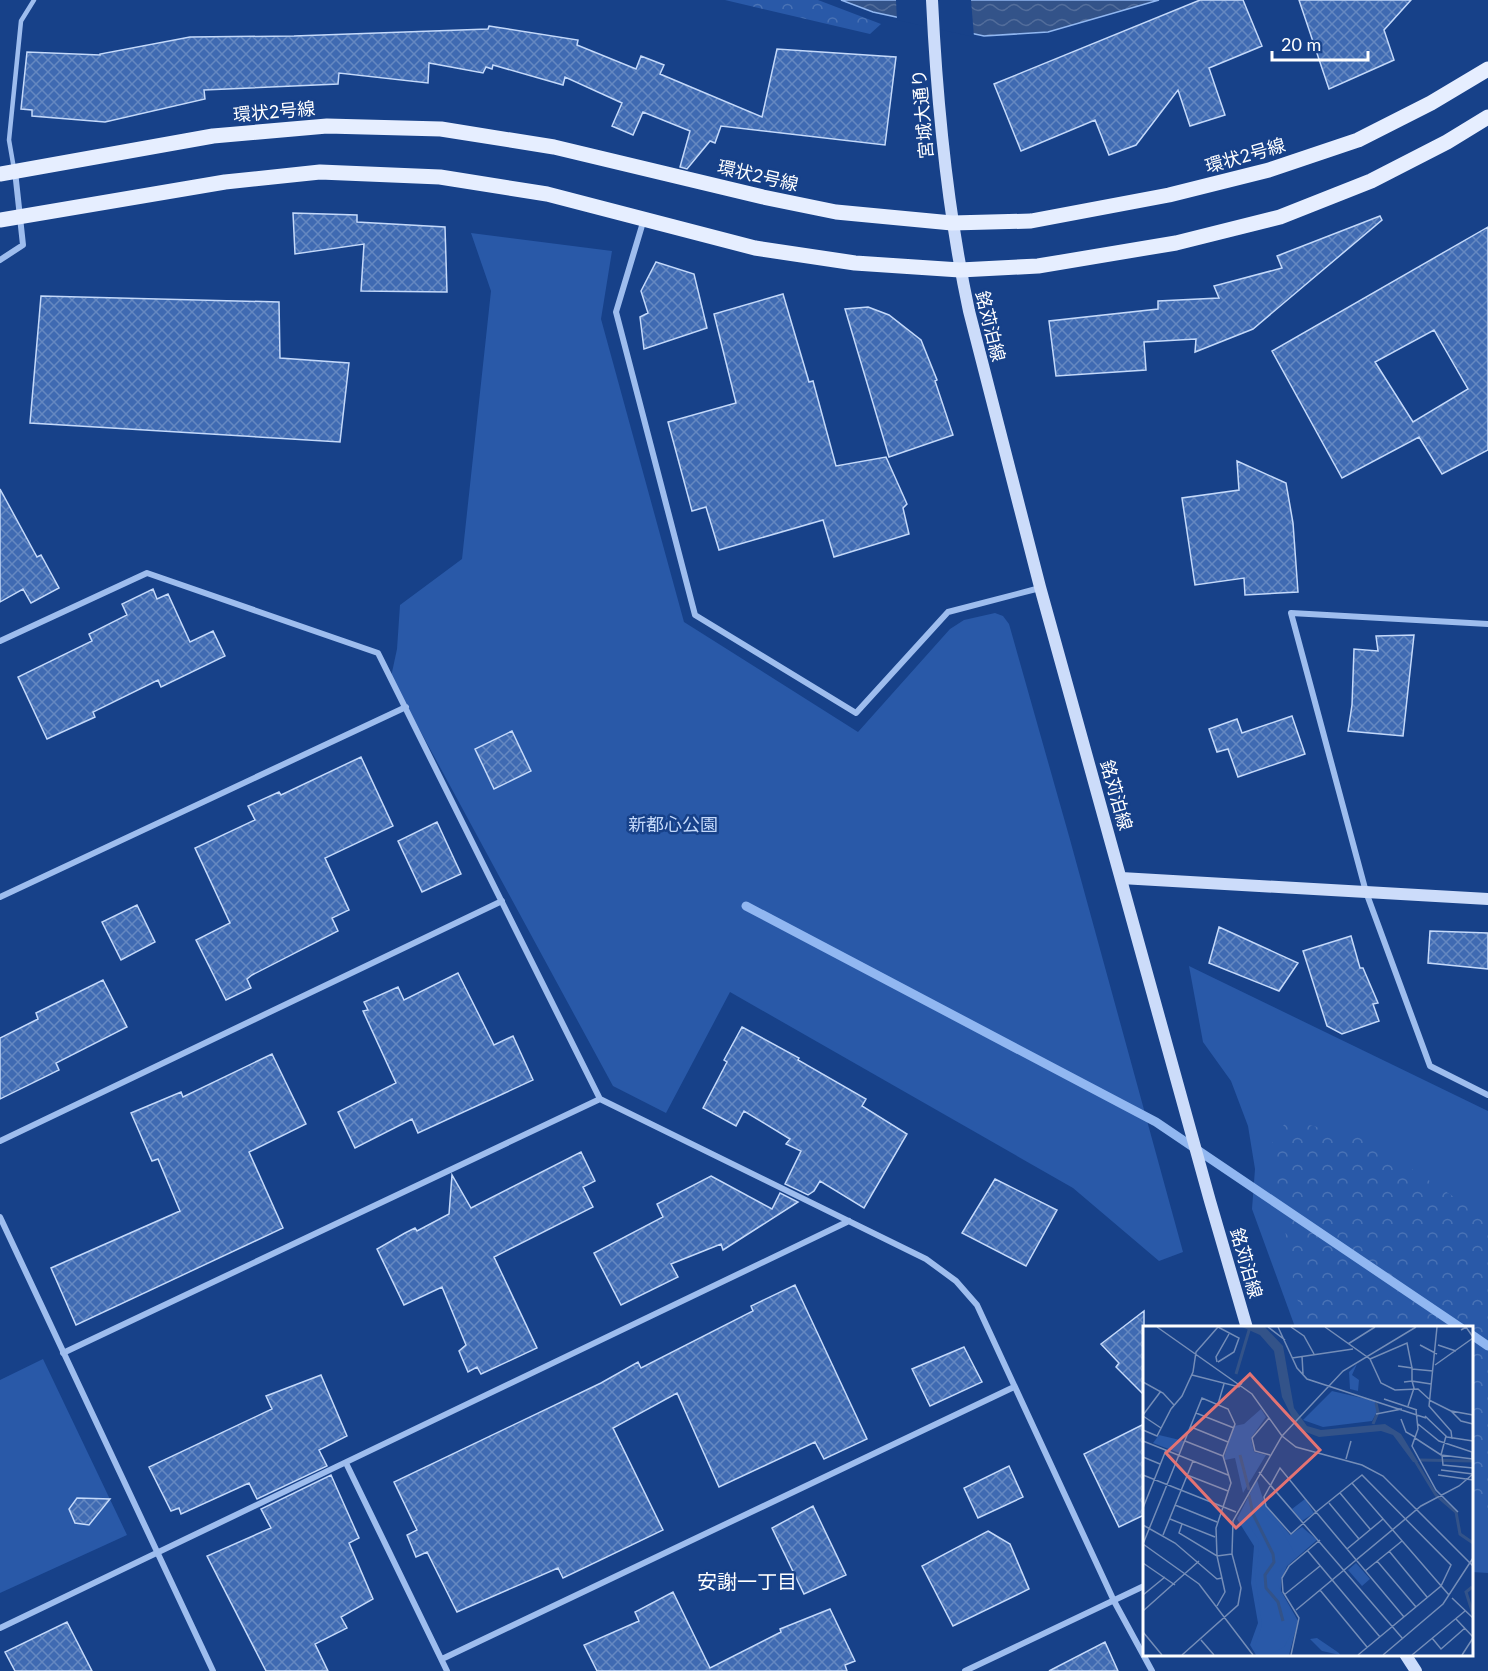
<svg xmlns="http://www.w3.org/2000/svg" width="1488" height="1671" font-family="Lato,'Noto Sans JP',sans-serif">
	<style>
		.green { fill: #2959a8 }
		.forest { fill: url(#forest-crowns) }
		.water { fill: url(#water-waves); stroke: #91b7f1; stroke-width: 1.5 }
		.pier { fill: #174189 }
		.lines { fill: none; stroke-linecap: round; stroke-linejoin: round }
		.stream { stroke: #91b7f1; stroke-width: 9 }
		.building { fill: url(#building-cross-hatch); stroke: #c4d9fa; stroke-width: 1.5; fill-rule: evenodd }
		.lane { stroke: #9ebdee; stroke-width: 4.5 }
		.street { stroke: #9ebdee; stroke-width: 6 }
		.secondary { stroke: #ccdcfa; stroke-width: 12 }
		.primary { stroke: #e6eeff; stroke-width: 15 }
		.labels { text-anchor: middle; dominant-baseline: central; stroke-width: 5; stroke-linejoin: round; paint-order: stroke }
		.street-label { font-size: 18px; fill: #fff; stroke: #174189 }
		.park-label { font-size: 18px; fill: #c4d9fa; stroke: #174189 }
		.neighbourhood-label { font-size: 20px; fill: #fff; stroke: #174189 }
		.inset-river { fill: none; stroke: #335389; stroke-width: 3 }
		.inset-road { fill: none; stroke: #748db8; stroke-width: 1.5 }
		.view { fill: #e47373; fill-opacity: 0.15; stroke: #e47373; stroke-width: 3 }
		.inset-edge { fill: none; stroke: #fff; stroke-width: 3 }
	</style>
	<defs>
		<pattern id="forest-crowns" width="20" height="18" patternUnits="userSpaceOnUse" patternTransform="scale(1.5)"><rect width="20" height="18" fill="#2959a8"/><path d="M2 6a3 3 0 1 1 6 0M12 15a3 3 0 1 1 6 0" fill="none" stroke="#4972b5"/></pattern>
		<pattern id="water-waves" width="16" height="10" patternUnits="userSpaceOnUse" patternTransform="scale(1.5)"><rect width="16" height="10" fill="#335389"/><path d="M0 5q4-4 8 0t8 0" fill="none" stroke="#526d9b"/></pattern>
		<pattern id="building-cross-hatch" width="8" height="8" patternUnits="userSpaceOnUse" patternTransform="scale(1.5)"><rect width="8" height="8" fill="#3f6ab2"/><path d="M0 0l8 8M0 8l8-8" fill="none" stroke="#6588c1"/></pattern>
	</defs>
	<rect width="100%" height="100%" fill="#174189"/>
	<path class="green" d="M471,233L612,251L601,319L684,622L858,732L950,629L964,620L995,613L1003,616L1009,624L1069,836L1183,1252L1159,1261L1073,1188L730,992L666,1113L613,1086L391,677L397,649L400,605L462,559L491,291Z
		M1189,966L1488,1111V1573L1472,1572V1328L1295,1327L1252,1209L1255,1169L1248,1126L1231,1081L1203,1042Z
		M43,1359L127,1535L0,1593V1380Z"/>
	<path class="forest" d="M725,0H818L881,24L870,34Z
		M1287,1120L1365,1138L1472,1209L1488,1211V1508H1472V1328L1311,1327L1296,1297L1271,1145Z"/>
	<path class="water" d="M841,0H1159L1048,32L984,36L873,12Z"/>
	<path class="pier" d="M896,0H971L974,37L897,20Z"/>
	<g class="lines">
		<path class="stream" d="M746,906L1156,1122L1461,1328
			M1472,1335L1488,1346"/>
	</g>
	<path class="building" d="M1200,0H1243L1262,46L1209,68L1225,115L1190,126L1178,90L1136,145L1109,155L1095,120L1021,151L994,84Z
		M1299,0H1411L1384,30L1394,60L1329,89Z
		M489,26L578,40L577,45L636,69L641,56L664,65L660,74L762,117L777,49L896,57L885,145L721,126L715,143L710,141L687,169L680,167L690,131L643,112L633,135L612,126L622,103L565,77L563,85L493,65L492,69L486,67L483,73L429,63L428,83L339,73L338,84L204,90L205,99L105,122L32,116V110L21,109L27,52L100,55V54L190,37L294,36L488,29Z
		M293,213L357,215V222L445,227L447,292L361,291L364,244L295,254Z
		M1380,216L1382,220L1253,329L1195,352L1196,339L1144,342L1146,370L1056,376L1049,321L1158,309V301L1219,298L1214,286L1282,268L1277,256Z
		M1488,227V450L1442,474L1419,437L1342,478L1272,351ZM1434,330L1468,389L1413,422L1375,362Z
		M656,262L694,274L707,328L644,349L640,317L648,313L641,291Z
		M783,294L809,382L813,381L836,466L886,457L907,504L903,508L909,534L834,557L823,520L719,550L706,507L692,511L668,422L736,403L714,314Z
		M41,296L279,302L280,358L349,363L340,442L30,423Z
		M868,307L889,315L921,340L937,380L935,381L953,435L889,457L845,309Z
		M1237,461L1286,483L1293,523L1298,592L1245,595L1244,578L1195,585L1182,498L1239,490Z
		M0,489L37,557L41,555L59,588L31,603L23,589L0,602Z
		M153,589L157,599L168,594L190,642L213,631L225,656L161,687L158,680L93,712L95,717L47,739L18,677L92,641L89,634L127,615L122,604Z
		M1414,635L1403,736L1348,731L1352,705L1354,649L1378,651L1376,636Z
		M1292,716L1305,754L1238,777L1228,749L1217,752L1209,729L1237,719L1242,733Z
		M512,731L531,771L494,789L475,749Z
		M361,757L393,826L325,858L349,910L332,918L338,931L252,975L247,979L251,988L226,1000L196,940L230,923L195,848L255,820L248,806L279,792L281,795Z
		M437,822L461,874L422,892L398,841Z
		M137,905L155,942L121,960L102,922Z
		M1219,927L1298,963L1279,991L1209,963Z
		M1430,931L1488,933V969L1428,963Z
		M1351,936L1360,968H1363L1378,1003L1373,1004L1379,1021L1342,1034L1327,1026L1303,951Z
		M458,973L494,1045L513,1036L533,1080L418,1133L412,1119L355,1148L338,1112L396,1083L363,1011L368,1010L364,1002L398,987L404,1000Z
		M103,980L127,1027L56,1063L59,1070L0,1099V1038L38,1019L36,1013Z
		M742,1027L799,1058L798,1060L866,1099L862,1106L907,1134L864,1208L820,1181L814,1191L808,1195L785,1184L801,1151L786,1144L790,1139L744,1111L736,1126L703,1108L727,1062L724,1060Z
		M272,1054L306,1124L249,1152L283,1228L76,1325L51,1268L180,1211L158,1159L152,1161L131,1113L181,1092L183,1097Z
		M581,1152L595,1181L583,1187L593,1207L494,1257L537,1348L481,1374L477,1367L468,1372L459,1351L466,1345L442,1287L404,1305L377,1249L405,1233L415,1228L417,1231L449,1214L452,1175L471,1208Z
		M711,1176L772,1209L780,1193L798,1202L723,1250L721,1244L671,1264L678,1277L621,1305L594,1253L663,1217L657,1204Z
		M995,1179L1057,1210L1026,1266L962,1233Z
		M795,1285L867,1439L824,1459L815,1442L719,1487L677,1393L613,1428L663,1530L563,1578L558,1568L457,1612L427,1552L416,1557L407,1535L417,1530L394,1482L601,1383L638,1362L641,1368L753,1311L751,1306Z
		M1144,1311V1395L1116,1367L1119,1363L1101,1344Z
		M964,1347L982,1382L930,1406L912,1369Z
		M321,1375L347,1436L319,1450L327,1466L257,1499L249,1483L181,1514L179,1508L171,1511L149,1467L272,1409L266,1396Z
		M1144,1424V1515L1119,1527L1084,1454Z
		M1009,1466L1023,1497L978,1518L964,1488Z
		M331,1475L359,1538L349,1543L373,1599L341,1617L347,1628L315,1644L328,1671H266L207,1556L271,1528L261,1509Z
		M77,1498L110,1499L89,1525L75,1523L69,1509Z
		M813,1506L846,1575L804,1594L772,1528Z
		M988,1531L1010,1544L1029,1589L953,1626L922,1566Z
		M673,1592L710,1668L781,1632L780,1629L830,1609L855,1661L845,1665L847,1671H597L584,1645L639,1621L635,1612Z
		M67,1622L92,1671H15L5,1652Z
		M1105,1642L1118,1671H1049Z"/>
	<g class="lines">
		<path class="lane" d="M14,169L9,140L21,21L34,0"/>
		<path class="street" d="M644,219L616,312L695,615L856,713L948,612L1040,588
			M0,260L23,245L15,171
			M1488,624L1291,613L1366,892L1430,1066L1488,1095
			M0,641L147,573L378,653L600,1099L926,1259L956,1281L977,1305L1114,1601L1152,1671
			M0,897L406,707
			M0,1141L502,901
			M0,1217L213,1671
			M63,1353L600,1099
			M346,1463L447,1671
			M0,1628L849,1221
			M442,1659L1014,1387
			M965,1671L1144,1586"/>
		<path class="secondary" d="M932,0C937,104 947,209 969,311L1040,587L1210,1201L1247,1328
			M1121,878L1488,899
			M1405,1654L1416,1671"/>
		<path class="primary" d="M0,174L213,136L327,126L441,129L554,147L763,197L836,212L952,223L1031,221L1169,195L1269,170L1358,140L1431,103L1488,69
			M0,220L225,182L320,172L440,177L547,194L755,248L855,263L960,270L1038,266L1176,243L1280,217L1371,181L1447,142L1488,117"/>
	</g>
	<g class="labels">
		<g class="street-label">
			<text transform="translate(274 111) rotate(-5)">環状2号線</text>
			<text transform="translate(922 114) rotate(-95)">宮城大通り</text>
			<text transform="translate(1245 155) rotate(-16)">環状2号線</text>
			<text transform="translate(758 175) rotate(13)">環状2号線</text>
			<text transform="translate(991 326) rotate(76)">銘苅泊線</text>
			<text transform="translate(1117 795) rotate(74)">銘苅泊線</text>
			<text transform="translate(1247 1263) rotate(74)">銘苅泊線</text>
		</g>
		<g class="park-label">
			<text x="673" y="824">新都心公園</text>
		</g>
		<g class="neighbourhood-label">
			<text x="747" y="1581">安謝一丁目</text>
		</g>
	</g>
	<g transform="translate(1143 1326)">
		<rect width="330" height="330" fill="#174189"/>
		<path d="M189,65L232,75L234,86L229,95L180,101L160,94ZM118,83L123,91L108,112L111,126L123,129L100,167L92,132L82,134L81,131L91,100L101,98ZM16,109L41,115L36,127L10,117ZM114,154L122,179L147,209L159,201L174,214L144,240L138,254V265L155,295L146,329H113L107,319L115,297L108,257L111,220L94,193ZM162,173L171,187L159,195L149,183ZM213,237L227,253L219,260L205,244Z" fill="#2959a8"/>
		<path d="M214,38L209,49L216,54L215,65L207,63L206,46ZM111,166L116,180L139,204L153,230L135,247V259L154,298L141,321L125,329H116L111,323L119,299L112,249L116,225L115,213L98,187ZM174,312L196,327L197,329L179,325L167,313Z" fill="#2959a8"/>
		<path d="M99,1H122L140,20L151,82L164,100L178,104L242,98L258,108L275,136H270L250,109L238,105L176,111L155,103L139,71L131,25L117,9Z" fill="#335389"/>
		<path class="inset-river" d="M93,48L107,1M230,98L235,86L233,77M97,129L106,164M271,133L293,169L313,186L317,208L330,217M277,134L330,135M106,169L110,188L130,228L131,236L122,249L123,262L135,276L140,295M329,261L323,266L330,288"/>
		<path class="inset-road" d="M14,1L109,68L139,110L153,121L219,139L240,150L330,240M125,1L142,14M135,1L154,42L164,53L283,92M148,1L161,10L171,28M182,1L227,33L238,57L252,64L275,63L286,73M294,1L286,80L308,105L309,113M318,4L323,1L330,11M205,18L232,1M277,19L294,28M295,19L313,25M159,30L160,48M149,32L210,23M227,33L264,17L269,42M74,36L73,31L86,8M292,39L330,12M255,40L269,42V55L288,58M269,43L290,45M49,49L96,61L99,57M0,56L20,67L31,79M261,56L269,55L271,62L265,80M241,73L274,84M286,74L308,85M75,78L81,58M273,84L275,103L269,120L293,164L315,186M53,87L91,102M233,88L259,83M0,89L18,65M330,89L308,85L318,95L330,98M0,90L18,102M282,90L304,111L330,115M126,92L109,112L112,125L127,129M258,93L263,106L272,111M275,98L296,115L329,126V133M48,101L85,116M0,104L14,110L28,83L39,70L50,46L53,26L75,1L96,12L91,26L75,36M272,112L298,129L330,133M0,115L85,149M42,115L80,130M298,129L303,110M299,129L300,139L330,142M0,131L17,138M203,133L208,115M298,144L330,148M116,146L260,313M0,149L93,186M44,149L85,165M295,149L330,154M209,157L219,149L308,239L298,260L215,329M197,167L227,203M186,177L216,213M32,179L74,196M0,182L23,124M27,193L72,211M39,198L36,207L74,230L89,228M0,199L32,217L74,253L79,252M20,209L50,135M0,218L59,72L85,83L92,98L80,130L88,157L73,202L74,230L82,266L74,280M0,218L56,258L110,329M204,223L240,193M164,224L237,311M246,225L284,271M234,235L273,281M0,237L32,259M222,245L259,215M177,264L224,321M0,269L22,251M141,269L177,240M309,272L330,292M153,284L278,180L316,160L330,148M0,285L56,235M261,291L173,186L137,142L121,171L123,180L148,208L173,186L209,157L306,269M313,293L330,311M0,306L19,329M289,312L298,323L322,302M58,314L71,329M39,329L95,279L98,262L89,228L90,195L139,110L200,45L273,1M148,329L156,292L140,266L139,252L146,240L177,214M240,329L300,278L330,232M269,329L322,285M319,329L330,312"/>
		<path class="view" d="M107,48L177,124L93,202L23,127Z"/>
		<rect width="330" height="330" class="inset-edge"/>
	</g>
	<path d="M1272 51v9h96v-9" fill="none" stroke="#ffffff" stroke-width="3"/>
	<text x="1281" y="51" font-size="18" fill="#ffffff" stroke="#174189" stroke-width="4.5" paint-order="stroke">20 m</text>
</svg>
